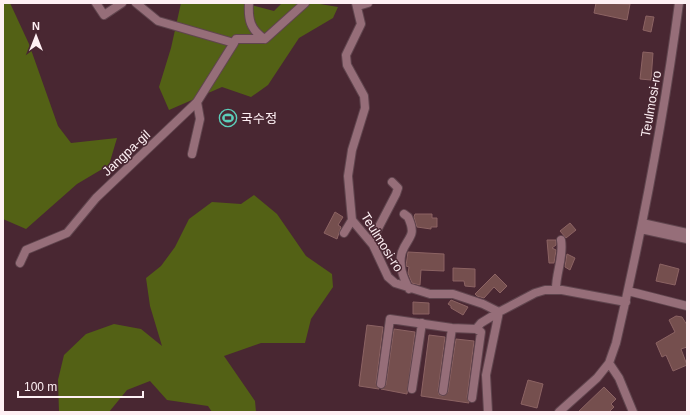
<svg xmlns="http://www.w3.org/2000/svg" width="690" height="415" font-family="Arial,'Noto Sans KR',sans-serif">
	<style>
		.green { fill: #536115 }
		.building { fill: #754f4e; stroke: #8c6363 }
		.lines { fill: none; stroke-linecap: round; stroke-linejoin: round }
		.minor-casing { stroke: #60454e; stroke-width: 10 }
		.minor { stroke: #966e79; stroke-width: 8 }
		.labels { text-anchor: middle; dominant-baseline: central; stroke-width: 3; stroke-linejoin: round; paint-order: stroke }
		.street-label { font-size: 13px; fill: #fef0f4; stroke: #492732 }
		.poi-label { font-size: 13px; fill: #fef0f4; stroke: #492732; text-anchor: start }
	</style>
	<rect width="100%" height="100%" fill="#492732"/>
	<path class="green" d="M3,3H10L29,44L58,126L71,143L117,138L109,165L77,184L26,229L3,219Z
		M181,3H244L274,11L282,3H314L338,7L333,18L299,38L268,85L251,97L222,87L169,110L159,87L171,48Z
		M254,195L277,214L306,256L332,274L333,287L311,319L305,343H261L224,356L255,401L256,412H212L208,406L167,400L150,381L127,390L109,412H59L58,380L64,355L86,334L114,324L141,329L162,346L150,306L146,278L161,266L175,247L189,219L212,202L241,204Z"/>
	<path class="building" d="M596,3L630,4L627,20L594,13Z
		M646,16L654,17L651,32L643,30Z
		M643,52L653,53L651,80L640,79Z
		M335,212L343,217L338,225L341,227L337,239L324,233Z
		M415,214H432V218H437V227H431V229L417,227L414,217Z
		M570,223L576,230L566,238L560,231Z
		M547,240H556V245L552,248L556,250L554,263H549Z
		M408,252L444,254V271L421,270L420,285L412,283L408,273L409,267L406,266Z
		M567,254L575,258L570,270L565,267Z
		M660,264L679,269L675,285L656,281Z
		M453,268L475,269V287L465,286L464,281H453Z
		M495,274L507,286L500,293L494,287L484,298L477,296L475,294Z
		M451,300L468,307L463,315L451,308V306L448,304Z
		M413,302L429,303V314H413Z
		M676,316L682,317L687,325V347L681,349L687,365L673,371L666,355L662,357L656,343L675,332L669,320Z
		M367,325L383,327L376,383L379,389L359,386Z
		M394,329L415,332L407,394L381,389L386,385Z
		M429,335L445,337L438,390L439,395L443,396L448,392L456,339L474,341L467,397L469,403L421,396Z
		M528,380L543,384L537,408L521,404Z
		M604,387L616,399L611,404L614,407L609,412H578Z"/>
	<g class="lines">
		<defs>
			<path id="minor" d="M96,3L104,15L122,3
				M136,3L158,21L234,43L236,39H265L305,3
				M249,3C248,19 250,30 265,39
				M356,3L361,24L346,55L347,65L364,96L365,108L352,150L348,176L352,220L373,245L388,277L395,283L430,294H453L483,304L499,312L486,375L488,412
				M358,6L368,3
				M192,154L200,119L197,102
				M404,214L408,217C417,237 408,236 402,252C398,265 403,277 409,289
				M642,223L687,233
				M641,229L687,239
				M344,233L352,220
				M371,242L396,194L398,188L392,182
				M20,263L26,250L67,233L96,198L197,102L234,43
				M556,289C556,272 564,257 561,240
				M628,291L687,306
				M609,363L619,378L633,412
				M381,384L390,319L452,328L476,329
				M412,389L422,323
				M443,391L452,328
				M472,398L481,332L476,329L481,323L499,312L535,293L545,290H562L626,302
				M559,412L597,378L609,363L616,343C642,231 664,117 679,3"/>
		</defs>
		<use href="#minor" class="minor-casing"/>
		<use href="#minor" class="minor"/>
	</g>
	<defs>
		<symbol id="stadium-ring" viewBox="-11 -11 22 22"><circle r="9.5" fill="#492732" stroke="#5cceba" stroke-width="1.5"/><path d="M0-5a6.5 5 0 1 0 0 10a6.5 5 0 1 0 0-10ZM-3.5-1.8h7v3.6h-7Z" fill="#5cceba"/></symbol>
	</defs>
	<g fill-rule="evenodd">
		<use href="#stadium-ring" x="218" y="108" width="20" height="20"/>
	</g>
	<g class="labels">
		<g class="street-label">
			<text transform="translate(651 104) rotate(-80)">Teulmosi-ro</text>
			<text transform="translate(126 153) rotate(-43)">Jangpa-gil</text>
			<text transform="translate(382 242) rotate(58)">Teulmosi-ro</text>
		</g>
		<g class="poi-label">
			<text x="241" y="118">국수정</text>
		</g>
	</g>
	<rect width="690" height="415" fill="none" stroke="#fef0f4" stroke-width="8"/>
	<g transform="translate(36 36)" stroke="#492732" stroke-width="3" paint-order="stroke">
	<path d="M0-3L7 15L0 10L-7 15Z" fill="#fef0f4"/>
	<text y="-6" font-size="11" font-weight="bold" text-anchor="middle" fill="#fef0f4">N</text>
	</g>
	<path d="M18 391v6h125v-6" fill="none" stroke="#fef0f4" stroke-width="2"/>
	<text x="24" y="391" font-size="12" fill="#fef0f4" stroke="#492732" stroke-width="3" paint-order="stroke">100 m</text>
</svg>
